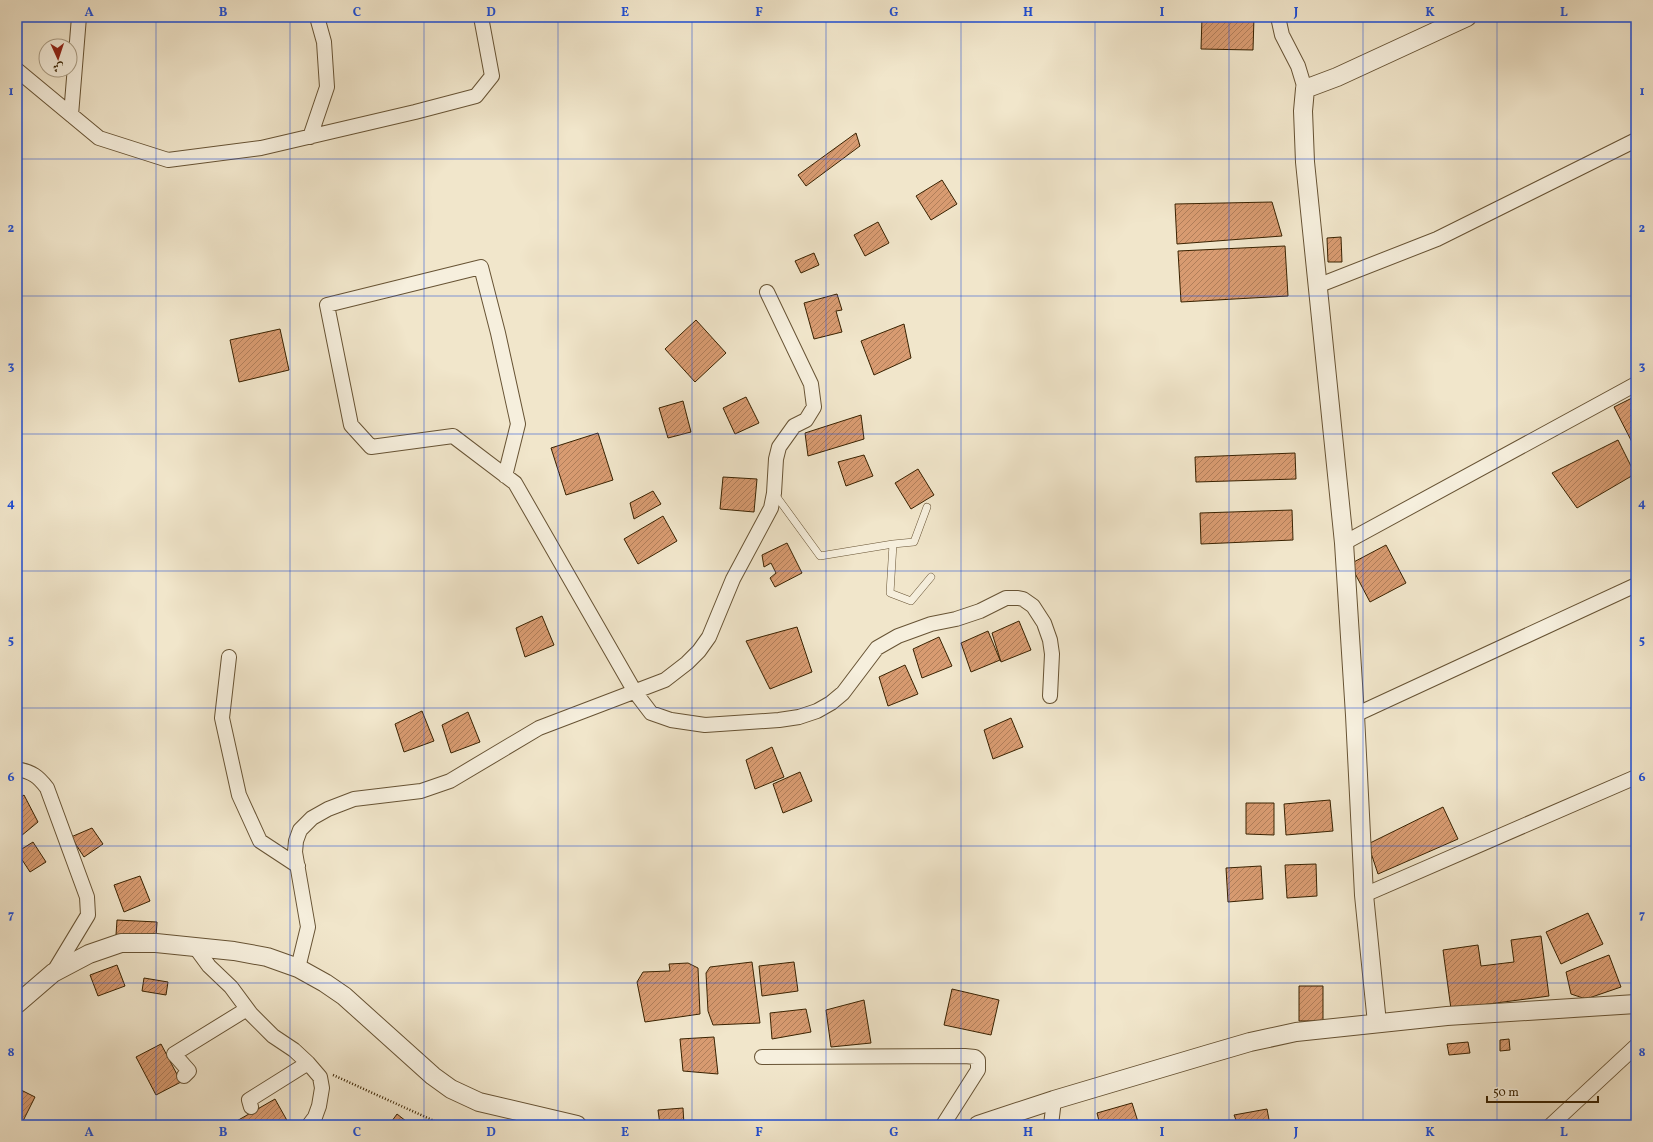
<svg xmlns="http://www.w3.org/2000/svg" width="1653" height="1142" font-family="Vollkorn,Amiri,serif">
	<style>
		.building { fill: url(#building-hatch); stroke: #392201 }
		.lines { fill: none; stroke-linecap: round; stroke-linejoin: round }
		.service-casing { stroke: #675334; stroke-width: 8 }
		.minor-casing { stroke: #675334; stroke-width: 16 }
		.tertiary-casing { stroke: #675334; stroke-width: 20 }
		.path { stroke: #392201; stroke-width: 2.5; stroke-dasharray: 1 2; stroke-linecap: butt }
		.service { stroke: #f6efdd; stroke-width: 7 }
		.minor { stroke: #f6efdd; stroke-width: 14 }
		.tertiary { stroke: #f6efdd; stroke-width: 18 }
		.grid { fill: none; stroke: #1d4ed8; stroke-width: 1; stroke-opacity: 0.55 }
		.neatline { fill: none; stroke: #1d4ed8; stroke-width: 1.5 }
		.grid-label { font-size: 13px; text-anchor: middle; font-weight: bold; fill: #1d4ed8 }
	</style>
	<defs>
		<pattern id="building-hatch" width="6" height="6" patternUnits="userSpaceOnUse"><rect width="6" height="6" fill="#d89b71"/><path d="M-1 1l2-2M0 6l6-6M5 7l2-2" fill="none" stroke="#b07e5a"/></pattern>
	</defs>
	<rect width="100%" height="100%" fill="#f1e6cb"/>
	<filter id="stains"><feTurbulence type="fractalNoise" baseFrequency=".005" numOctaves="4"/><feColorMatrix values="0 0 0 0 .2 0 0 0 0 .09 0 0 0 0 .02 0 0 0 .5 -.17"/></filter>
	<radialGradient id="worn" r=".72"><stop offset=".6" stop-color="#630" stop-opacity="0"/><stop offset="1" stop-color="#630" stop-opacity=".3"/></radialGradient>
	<path class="building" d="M1202,17H1254L1253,50L1201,49Z
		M856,133L860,146L806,186L798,175Z
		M942,180L957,204L931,220L916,196Z
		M1272,202L1282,236L1177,244L1175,204Z
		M878,222L889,243L865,256L854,235Z
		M1341,237L1342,262H1328L1327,238Z
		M1285,246L1288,296L1181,302L1178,251Z
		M814,253L819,265L801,273L795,261Z
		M837,294L842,310L836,311L842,332L814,339L804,303Z
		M696,320L726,353L695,382L665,349Z
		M904,324L911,358L874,375L861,341Z
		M280,329L289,370L239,382L230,340Z
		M1636,396V446H1634L1614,407Z
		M746,397L759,423L735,434L723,408Z
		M683,401L691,432L668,438L659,408Z
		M861,415L864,439L808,456L805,433Z
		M598,433L613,480L566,495L551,448Z
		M1618,440L1635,474L1577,508L1552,473Z
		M1295,453L1296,479L1196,482L1195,457Z
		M864,455L873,476L846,486L838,462Z
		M918,469L934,495L911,509L895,483Z
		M723,477L757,479L754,512L720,509Z
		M653,491L661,504L634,519L630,503Z
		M1292,510L1293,540L1201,544L1200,513Z
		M663,516L677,541L638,564L624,539Z
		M787,543L802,573L775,587L770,578L776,573L771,563L764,567L762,555Z
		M1386,545L1406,583L1370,602L1350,564Z
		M542,616L554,645L525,657L516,628Z
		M1019,621L1031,650L1001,662L992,633Z
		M797,627L812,672L770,689L746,641Z
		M988,631L1000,660L971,672L961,643Z
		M939,637L952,666L922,678L913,649Z
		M905,665L918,694L888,706L879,677Z
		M422,711L434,741L404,752L395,724Z
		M468,712L480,742L451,753L442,725Z
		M1011,718L1023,747L993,759L984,730Z
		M772,747L784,777L755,789L746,760Z
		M800,772L812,801L783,813L773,784Z
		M24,795L38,822L21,836L17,830V800Z
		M1330,800L1333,831L1286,835L1284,804Z
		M1246,803H1274V835L1246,834Z
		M1443,807L1458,839L1378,874L1368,844Z
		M92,828L103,844L84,857L71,837Z
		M33,842L46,862L30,872L17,852Z
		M1316,864L1317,896L1287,898L1285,865Z
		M1261,866L1263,899L1228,902L1226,868Z
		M140,876L150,901L124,912L114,885Z
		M1588,913L1603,944L1561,964L1546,932Z
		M117,920L157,922L156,937L116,935Z
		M1541,936L1549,996L1451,1009L1443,950L1478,945L1481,966L1514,962L1511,940Z
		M1609,955L1621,987L1586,999L1571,994L1566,972Z
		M752,962L760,1023L713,1025L708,1011L706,973L710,967Z
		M794,962L798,991L762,996L759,966Z
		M688,963L698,968L700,1014L645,1022L637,982L643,972L670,971L669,964Z
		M117,965L125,986L98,996L90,975Z
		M144,978L168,982L166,995L142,991Z
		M1299,986H1323V1021H1299Z
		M952,989L999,1000L991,1035L944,1025Z
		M864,1000L871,1043L831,1047L826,1010Z
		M806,1009L811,1032L772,1039L770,1013Z
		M714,1037L718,1074L683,1071L680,1039Z
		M1509,1039L1510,1050L1500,1051V1040Z
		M1468,1042L1470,1053L1449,1055L1447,1044Z
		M161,1044L181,1082L156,1095L136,1057Z
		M17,1088L35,1097L22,1123L17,1121Z
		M275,1099L289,1124L236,1125L235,1122Z
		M1132,1103L1139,1125H1100L1097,1113Z
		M683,1108L684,1125H660L658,1110Z
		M1267,1109L1270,1125H1238L1234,1115Z
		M397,1114L411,1125H389Z"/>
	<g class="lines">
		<defs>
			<path id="service" d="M774,493L820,556L893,544L890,593L911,601L931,577
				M893,544L914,542L927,507"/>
			<path id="minor" d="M1278,17L1282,35L1298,66L1305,89
				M17,70L99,138L168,160L261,148L415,112L476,96L492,76L481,17
				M71,115L79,17
				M310,137L327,87L324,42L317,17
				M1317,286L1437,239L1636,140
				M505,476L518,424L498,333L481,267L327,305L351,425L371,447L453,436L515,483L635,692L651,713L671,720L705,725L779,720L799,717L817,711L831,703L843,693L877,648L898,636L931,624L956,619L980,611L1006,598H1018L1023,599L1033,606L1044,623L1050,640L1052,654L1050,696
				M1344,543L1636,384
				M229,657L222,718L239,795L260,841L298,866
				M1355,715L1636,585
				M17,769C32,772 38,776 47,788L87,897L88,915L53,973
				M1364,895L1636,777
				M195,947L209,966L231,987L251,1014L273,1036L294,1050L308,1063L320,1077L322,1088L319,1106L315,1117L309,1125
				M298,968L308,927L295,852L296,841L300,830L312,818L328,809L354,799L421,791L450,781L539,728L665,680L687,663L699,651L709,637L733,579L771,508L774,493L776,459L779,447L794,426L806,420L814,407L811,384L767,292
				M762,1057L965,1056L975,1057L978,1060V1070L943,1125
				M184,1076L189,1071L174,1054L247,1009
				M251,1107L249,1100L308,1063
				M1051,1125L1054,1100
				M1551,1125L1636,1046"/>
			<path id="tertiary" d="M17,1004L53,973L89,954L121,943H156L234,951L267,957L298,968L325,983L344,996L433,1076L451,1089L479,1102L577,1125
				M1377,1023L1364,895L1355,715L1344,543L1305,162L1303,111L1305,89L1337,77L1467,17
				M978,1125L1054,1100L1209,1054L1250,1042L1296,1032L1447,1016L1636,1004"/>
		</defs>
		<use href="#service" class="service-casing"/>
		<use href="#minor" class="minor-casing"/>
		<use href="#tertiary" class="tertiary-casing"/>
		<path class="path" d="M333,1075L443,1125"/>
		<use href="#service" class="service"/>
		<use href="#minor" class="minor"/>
		<use href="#tertiary" class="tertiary"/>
	</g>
	<path class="grid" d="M156,17V1125M290,17V1125M424,17V1125M558,17V1125M692,17V1125M826,17V1125M961,17V1125M1095,17V1125M1229,17V1125M1363,17V1125M1497,17V1125M17,159H1636M17,296H1636M17,434H1636M17,571H1636M17,708H1636M17,846H1636M17,983H1636"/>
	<rect width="1653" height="1142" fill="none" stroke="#f1e6cb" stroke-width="44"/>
	<g transform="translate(58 58) rotate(177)"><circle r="19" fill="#f6efdd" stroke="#aa9d85"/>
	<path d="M0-3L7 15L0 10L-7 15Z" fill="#8f2418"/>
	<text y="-6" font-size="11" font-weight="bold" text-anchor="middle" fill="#392201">ش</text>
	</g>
	<path d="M1487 1096v6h111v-6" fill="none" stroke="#392201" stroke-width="2"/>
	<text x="1493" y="1096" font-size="12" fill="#392201" stroke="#f6efdd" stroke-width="3" paint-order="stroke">50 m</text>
	<rect x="22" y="22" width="1609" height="1098" class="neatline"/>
	<g class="grid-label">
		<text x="89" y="16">A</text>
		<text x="223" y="16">B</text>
		<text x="357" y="16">C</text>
		<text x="491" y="16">D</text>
		<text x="625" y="16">E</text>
		<text x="759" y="16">F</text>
		<text x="894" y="16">G</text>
		<text x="1028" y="16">H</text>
		<text x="1162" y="16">I</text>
		<text x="1296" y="16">J</text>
		<text x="1430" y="16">K</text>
		<text x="1564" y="16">L</text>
		<text x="11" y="95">1</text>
		<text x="1642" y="95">1</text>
		<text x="11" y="232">2</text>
		<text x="1642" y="232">2</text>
		<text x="11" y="370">3</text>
		<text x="1642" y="370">3</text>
		<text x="11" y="507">4</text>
		<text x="1642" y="507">4</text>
		<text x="11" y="644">5</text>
		<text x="1642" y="644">5</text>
		<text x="11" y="781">6</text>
		<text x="1642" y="781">6</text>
		<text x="11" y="919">7</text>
		<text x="1642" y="919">7</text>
		<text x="11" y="1056">8</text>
		<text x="1642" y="1056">8</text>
		<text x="89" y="1136">A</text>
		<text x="223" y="1136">B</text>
		<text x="357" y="1136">C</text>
		<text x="491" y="1136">D</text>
		<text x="625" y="1136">E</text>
		<text x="759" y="1136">F</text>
		<text x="894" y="1136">G</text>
		<text x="1028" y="1136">H</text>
		<text x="1162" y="1136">I</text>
		<text x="1296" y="1136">J</text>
		<text x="1430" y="1136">K</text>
		<text x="1564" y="1136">L</text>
	</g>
	<rect width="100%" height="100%" filter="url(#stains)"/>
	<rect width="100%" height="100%" fill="url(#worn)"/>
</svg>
